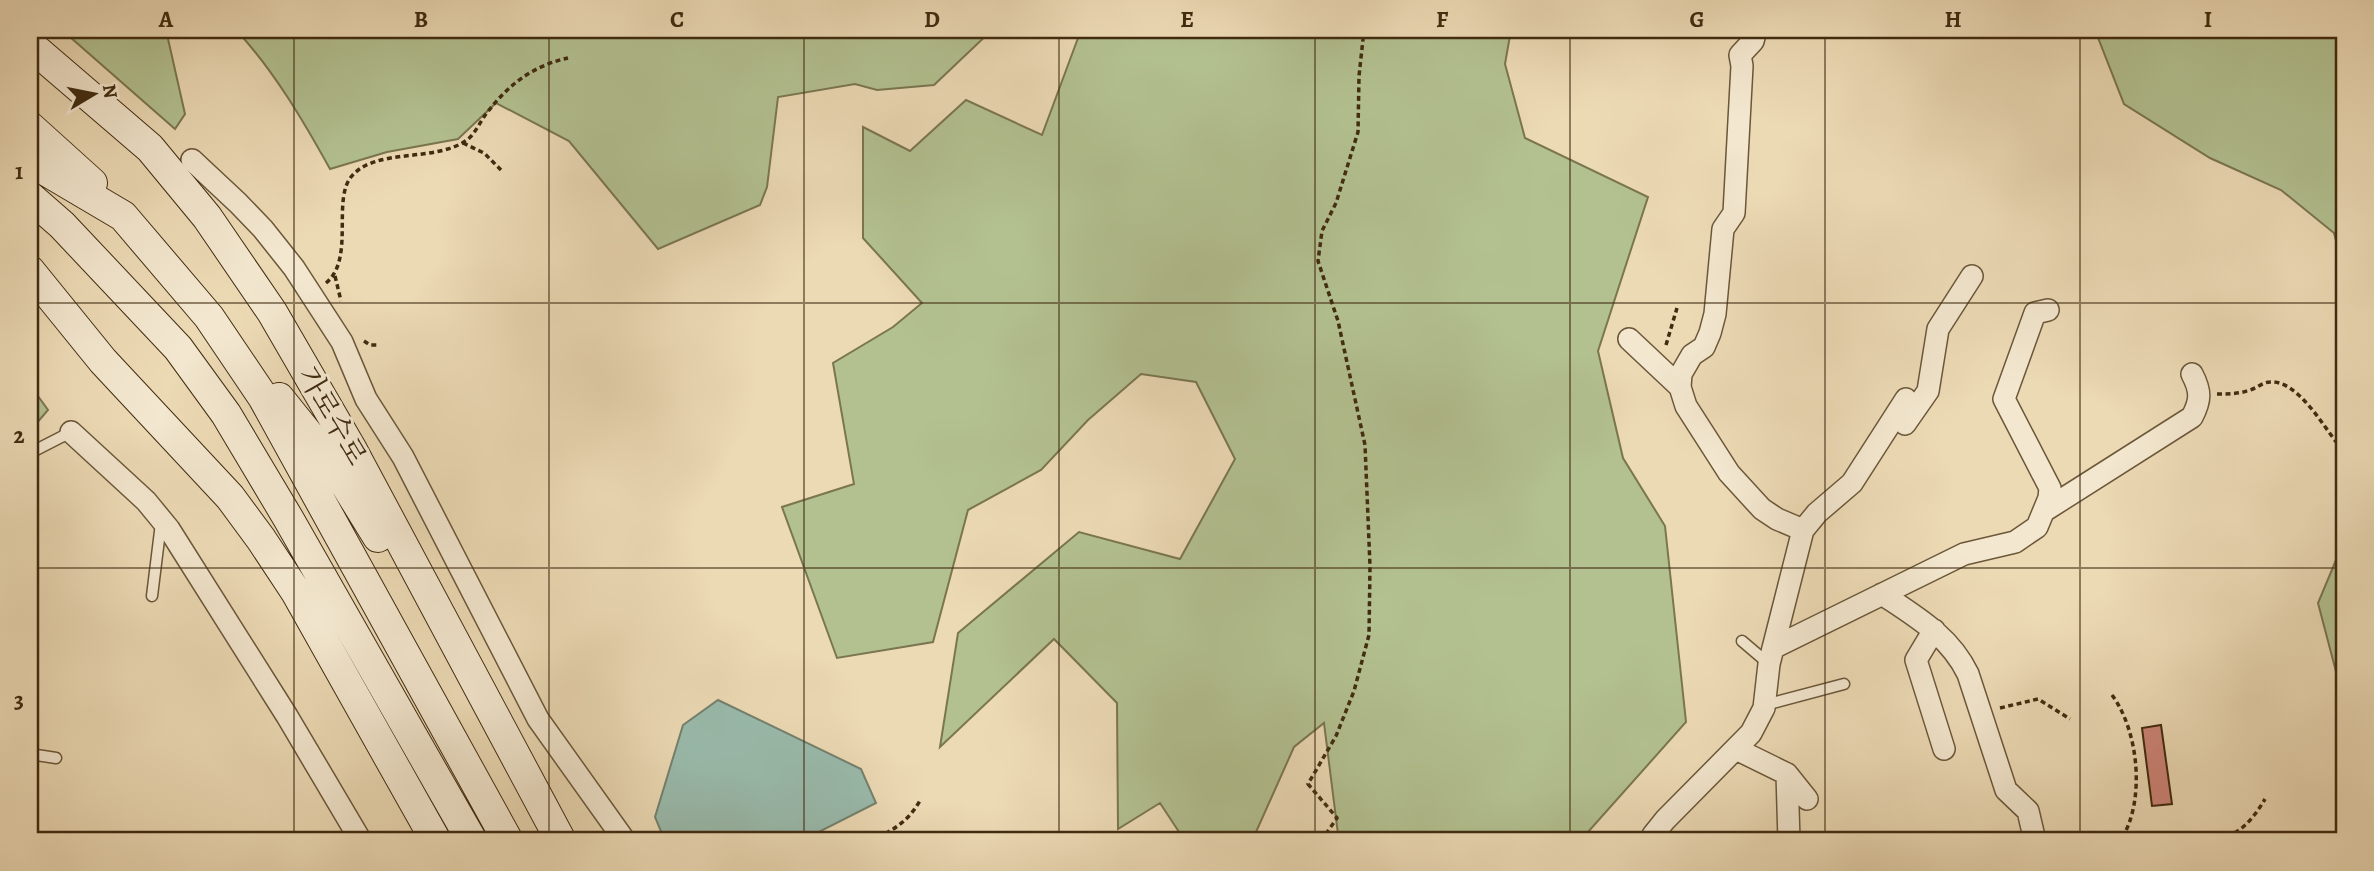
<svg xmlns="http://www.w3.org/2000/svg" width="2374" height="871" font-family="Alegreya,'Noto Serif KR',serif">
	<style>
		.green { fill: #b3c191; stroke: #7a7650; stroke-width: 2 }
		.water { fill: #99bbad; stroke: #75816e; stroke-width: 2 }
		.building { fill: #cd8478; stroke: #402b10; stroke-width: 2 }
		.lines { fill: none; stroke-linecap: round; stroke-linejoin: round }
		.service-casing { stroke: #6b5739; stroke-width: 13 }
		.minor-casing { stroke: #6b5739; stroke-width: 24 }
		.secondary-casing { stroke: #402b10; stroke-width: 32 }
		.path { stroke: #402b10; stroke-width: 3.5; stroke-dasharray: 5 3.5; stroke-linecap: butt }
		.service { stroke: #f3e7cf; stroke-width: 10 }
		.minor { stroke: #f3e7cf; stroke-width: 21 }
		.secondary { stroke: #f3e7cf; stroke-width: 30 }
		.grid { fill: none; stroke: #402b10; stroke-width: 2; stroke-opacity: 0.55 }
		.labels { text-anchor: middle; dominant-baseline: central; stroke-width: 6; stroke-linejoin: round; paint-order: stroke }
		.street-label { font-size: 28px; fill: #402b10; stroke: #f3e7cf }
		.neatline { fill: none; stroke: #402b10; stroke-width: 2.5 }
		.grid-label { font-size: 23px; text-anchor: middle; font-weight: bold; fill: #402b10 }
	</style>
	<rect width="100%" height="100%" fill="#ecdab5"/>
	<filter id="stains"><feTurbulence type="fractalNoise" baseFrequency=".00286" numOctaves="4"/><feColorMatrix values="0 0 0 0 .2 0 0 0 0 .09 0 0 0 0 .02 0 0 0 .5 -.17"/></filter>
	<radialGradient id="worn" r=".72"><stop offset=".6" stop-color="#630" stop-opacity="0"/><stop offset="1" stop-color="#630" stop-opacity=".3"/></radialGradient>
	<path class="green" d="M62,30H166L185,114L175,129Z
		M236,30H992L934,85L877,90L855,84L778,97L767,187L760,205L658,249L569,141L496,103L458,139L387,152L330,169C304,122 273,69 236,30Z
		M1081,30H1511L1505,64L1525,138L1648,197L1598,351L1623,458L1665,526L1686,722L1580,841H1335L1338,834L1324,723L1294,747L1252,841H1185L1160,803L1118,829L1117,703L1054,639L940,747L958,633L1079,532L1180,559L1235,459L1196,382L1141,374L1088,420L1041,470L968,510L933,642L837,658L782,507L854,484L833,363L893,327L922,303L863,238V127L910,151L966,100L1042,135Z
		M2095,30H2344V271L2334,233L2281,190L2210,158L2124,104Z
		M30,385L48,410L30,431Z
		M2344,541V702L2318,603Z"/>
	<path class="water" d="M718,700L861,769L876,803L801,841H665L655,817L683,725Z"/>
	<path class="building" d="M2161,725L2172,804L2152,806L2142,728Z"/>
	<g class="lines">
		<defs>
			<path id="service" d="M30,453L71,432
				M152,596L161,523
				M1742,641L1769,664
				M1765,705L1844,684
				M30,754L56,758"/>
			<path id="minor" d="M1756,30L1753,41L1740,55L1742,66L1734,213L1723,229L1715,314L1710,333L1704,347L1692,355L1681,374L1680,387L1686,406L1729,473L1762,509L1777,519L1803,530
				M192,160L238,203L263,229L294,268L342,342L366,399L403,457L538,719L625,841
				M1629,339L1680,387
				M1905,424L1928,391L1938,329L1972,276
				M71,432L146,501L169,529L287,716L361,841
				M2044,511L2192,417C2201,400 2201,391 2192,374
				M1882,594C1915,616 1950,636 1968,674L2006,790L2028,811L2035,841
				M1934,630L1916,660L1944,749
				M1773,648L1964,554L2015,542L2037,527L2049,498L2050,488L2004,399L2035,313L2048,310
				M1736,749L1787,774L1807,799
				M1787,774L1789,841
				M1652,841L1653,835L1665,820L1751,733L1764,708L1769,664L1803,530L1817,513L1852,483L1906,399"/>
			<path id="secondary" d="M30,45L150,148L207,217L272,312L352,450L561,841
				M30,127L92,183
				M30,157L40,167L123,216L209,317L263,397L508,841
				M30,197L62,225L178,348L226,414L288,518L472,841
				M30,271L103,361L230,497L261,539L296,592L436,841
				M279,398L336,469L378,537"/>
		</defs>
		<use href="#service" class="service-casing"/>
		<use href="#minor" class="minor-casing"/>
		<use href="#secondary" class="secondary-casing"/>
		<path class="path" d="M463,143L484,153L501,170
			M335,276L341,301
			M326,283C355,259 332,201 351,177C375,147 435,163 467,140C475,134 480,122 486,114C508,85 532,66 568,58
			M364,341L370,345H377
			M1666,345L1677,308
			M2217,394C2228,394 2239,394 2250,390C2257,388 2263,382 2270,382C2297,380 2322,424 2337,443
			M2112,695C2139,731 2146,803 2120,841
			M2000,708L2038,699L2070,719
			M2125,834C2147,838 2217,843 2236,832C2248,825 2258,811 2265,799
			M870,841C894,830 908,822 921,799
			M1321,841L1337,818L1308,784L1336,736L1354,691L1369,635L1370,566L1365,445L1338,321L1318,261L1322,231L1336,203L1358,132L1359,76L1364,30"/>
		<use href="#service" class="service"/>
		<use href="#minor" class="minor"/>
		<use href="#secondary" class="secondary"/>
	</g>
	<path class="grid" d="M294,30V841M549,30V841M804,30V841M1059,30V841M1315,30V841M1570,30V841M1825,30V841M2080,30V841M30,303H2344M30,568H2344"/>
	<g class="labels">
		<g class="street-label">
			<text transform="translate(332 416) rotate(60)">가로수로</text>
		</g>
	</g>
	<rect width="2374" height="871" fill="none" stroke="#ecdab5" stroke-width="77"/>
	<g transform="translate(94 94) rotate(80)" stroke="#f3e7cf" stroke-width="5" paint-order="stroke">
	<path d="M0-5L12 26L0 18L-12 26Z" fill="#402b10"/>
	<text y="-10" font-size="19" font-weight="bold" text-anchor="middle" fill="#402b10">N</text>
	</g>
	<rect x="38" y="38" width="2298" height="794" class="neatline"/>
	<g class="grid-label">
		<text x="166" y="27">A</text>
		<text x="421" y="27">B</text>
		<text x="677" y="27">C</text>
		<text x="932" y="27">D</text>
		<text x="1187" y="27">E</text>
		<text x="1442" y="27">F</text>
		<text x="1697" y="27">G</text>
		<text x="1953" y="27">H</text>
		<text x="2208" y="27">I</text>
		<text x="19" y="179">1</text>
		<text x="19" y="443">2</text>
		<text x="19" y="708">3</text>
	</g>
	<rect width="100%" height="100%" filter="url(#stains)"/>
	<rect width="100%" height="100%" fill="url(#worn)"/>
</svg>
